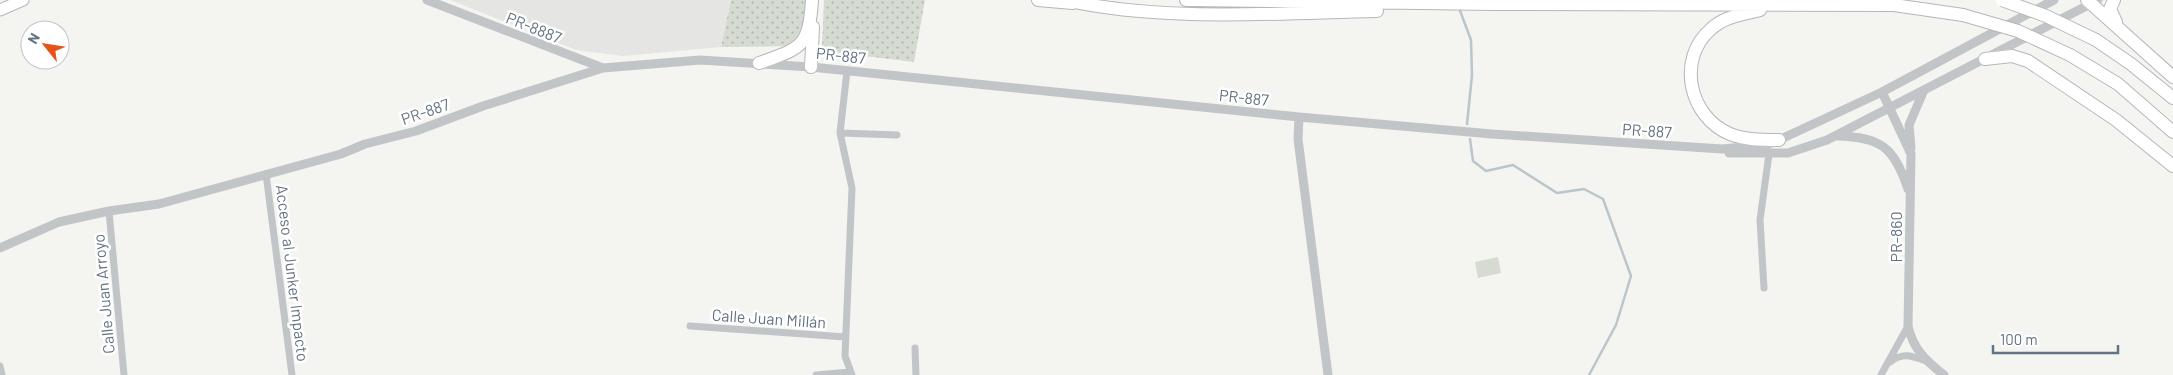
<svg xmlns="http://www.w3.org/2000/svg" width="2173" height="375" font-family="Barlow,sans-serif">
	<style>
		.built { fill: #e5e6e4 }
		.grass { fill: url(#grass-dots) }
		.pitch { fill: #d5dbd1 }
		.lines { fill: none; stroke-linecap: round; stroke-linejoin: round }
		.stream { stroke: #bac6cb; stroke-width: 2.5 }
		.trunk-casing { stroke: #b4b7ba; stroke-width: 13 }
		.motorway-casing { stroke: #b4b7ba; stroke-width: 14 }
		.minor { stroke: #c1c5c8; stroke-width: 7 }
		.tertiary { stroke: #c1c5c8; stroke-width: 9 }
		.trunk { stroke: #fff; stroke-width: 11 }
		.motorway { stroke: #fff; stroke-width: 12 }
		.motorway-bridge-casing { stroke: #b4b7ba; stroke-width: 14; stroke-linecap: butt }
		.motorway-bridge { stroke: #fff; stroke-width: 12 }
		.labels { text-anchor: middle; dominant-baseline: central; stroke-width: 5; stroke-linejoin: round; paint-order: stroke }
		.street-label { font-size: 16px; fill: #627382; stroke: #fff }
	</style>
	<defs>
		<pattern id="grass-dots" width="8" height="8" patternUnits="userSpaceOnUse" patternTransform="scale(1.25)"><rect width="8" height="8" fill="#d5dbd1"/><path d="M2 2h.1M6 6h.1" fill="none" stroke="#b0b6af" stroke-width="1.8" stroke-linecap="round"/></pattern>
	</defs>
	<rect width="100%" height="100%" fill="#f4f4f0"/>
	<path class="built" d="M450,0H731L721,47L623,56L576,50Z"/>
	<path class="grass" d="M731,0H806L803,33L790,46L721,47Z
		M824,0H925L914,62L824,51L822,48Z"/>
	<path class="pitch" d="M1498,257L1501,273L1478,278L1475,262Z"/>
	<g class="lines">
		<path class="stream" d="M1459,8L1471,40L1472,75L1467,124
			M1470,139L1473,161L1486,171L1513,165L1557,193L1584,189L1603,199L1631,276L1616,325L1589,375"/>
		<defs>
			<path id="trunk" d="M0,10L23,0"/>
			<path id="motorway" d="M1038,0L1073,3
				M1065,0C1162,22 1278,13 1377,11
				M1186,0L1494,4L1894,5L1963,15
				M2087,0L2173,77
				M2114,0L2110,9L2116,22
				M1760,10C1742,15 1725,16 1711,29C1676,59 1689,117 1730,134C1745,140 1762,140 1779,140
				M2096,40L2131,64L2173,98
				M2070,55L2118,84L2173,132
				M1985,59L2012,56L2028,61L2116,120L2173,166
				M759,63C801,48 809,48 812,0
				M811,67L813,27"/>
		</defs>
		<use href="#trunk" class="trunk-casing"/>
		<use href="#motorway" class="motorway-casing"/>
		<path class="minor" d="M847,71L840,133L852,188L845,356L852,375
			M840,133L897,135
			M266,174L292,375
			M109,211L124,375
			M1764,288L1760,220L1769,154
			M690,326L845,337
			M915,348L916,375
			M1890,362C1903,352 1912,356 1926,361
			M0,366L2,375
			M816,375L850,372
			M1881,375L1908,326"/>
		<path class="tertiary" d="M427,0L603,68
			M1882,92L1911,154L1908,326C1913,349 1926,361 1944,375
			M1299,117L1298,139L1328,375
			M1837,136C1881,137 1894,147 1908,189
			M1911,148L1909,125L1924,90
			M1729,153H1788L1827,140L2098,0
			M0,248L59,222L109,211L159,204L341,154L365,144L416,131L483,106L603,68L700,60L811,67L1299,117L1492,134L1722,149L1766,145L1779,140L1882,92L2054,0"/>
		<use href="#trunk" class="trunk"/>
		<use href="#motorway" class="motorway"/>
		<defs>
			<path id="motorway-bridge" d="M2002,0L2046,16L2096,40
				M1963,15L2018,31L2070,55"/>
		</defs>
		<use href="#motorway-bridge" class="motorway-bridge-casing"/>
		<use href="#motorway-bridge" class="motorway-bridge"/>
	</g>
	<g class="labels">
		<g class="street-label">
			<text transform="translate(534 27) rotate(22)">PR-8887</text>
			<text transform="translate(841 55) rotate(6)">PR-887</text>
			<text transform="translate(1244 97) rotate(6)">PR-887</text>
			<text transform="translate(425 111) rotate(-19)">PR-887</text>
			<text transform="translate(1647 130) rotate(4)">PR-887</text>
			<text transform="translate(1895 237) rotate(-90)">PR-860</text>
			<text transform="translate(293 273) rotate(83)">Acceso al Junker Impacto</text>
			<text transform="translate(103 294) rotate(-95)">Calle Juan Arroyo</text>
			<text transform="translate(769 318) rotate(4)">Calle Juan Millán</text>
		</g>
	</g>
	<g transform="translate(45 45) rotate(300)"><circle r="24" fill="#ffffff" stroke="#c0c7cd"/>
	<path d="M0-4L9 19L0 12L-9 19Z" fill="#e9511b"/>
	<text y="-8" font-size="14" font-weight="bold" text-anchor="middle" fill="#627382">N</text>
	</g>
	<path d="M1993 345v8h125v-8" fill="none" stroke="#627382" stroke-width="2.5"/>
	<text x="2000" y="345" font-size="15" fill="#627382" stroke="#ffffff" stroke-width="4" paint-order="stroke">100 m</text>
</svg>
